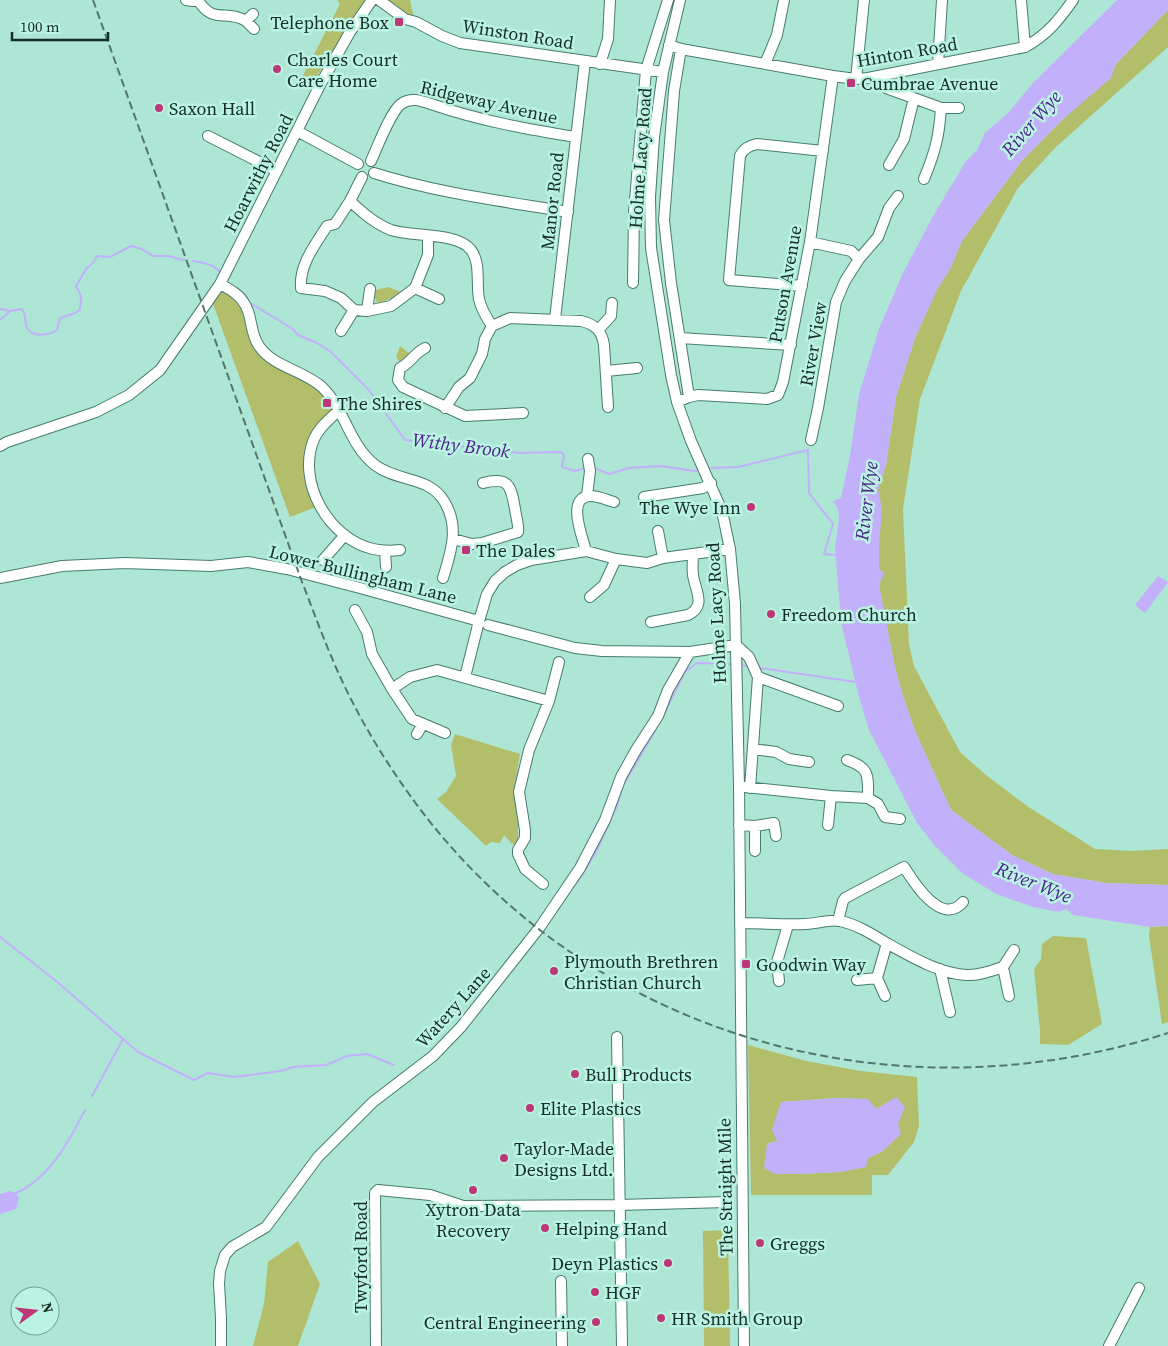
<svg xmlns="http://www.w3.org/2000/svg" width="1168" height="1346" font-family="'Source Serif 4',serif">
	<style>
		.green { fill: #b3be6a; fill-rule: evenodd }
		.water { fill: #c3b0fb }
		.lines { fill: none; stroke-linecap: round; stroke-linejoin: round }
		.stream { stroke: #c3b0fb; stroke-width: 2 }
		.minor-casing { stroke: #477c6e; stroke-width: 12 }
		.minor { stroke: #fff; stroke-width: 10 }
		.rail { stroke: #53776d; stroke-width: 2; stroke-dasharray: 8 4; stroke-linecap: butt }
		.poi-dot { fill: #bd3677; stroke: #bbf3e3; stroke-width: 2 }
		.labels { text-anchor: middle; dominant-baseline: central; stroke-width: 5; stroke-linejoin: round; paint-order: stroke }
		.poi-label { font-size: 18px; fill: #162d27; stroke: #bbf3e3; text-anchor: start }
		.street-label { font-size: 18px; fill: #162d27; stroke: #bbf3e3 }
		.water-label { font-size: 19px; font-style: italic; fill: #4b228b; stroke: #bbf3e3 }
	</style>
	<rect width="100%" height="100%" fill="#aee6d6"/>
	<path class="green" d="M337,0H366L312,84L298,85L340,4Z
		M385,0H410L414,18L404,14Z
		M1168,10V47L1056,147L1018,188L961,291L920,399L903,509L909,644L914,666L960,752L986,775L1027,806L1095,849L1131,851L1168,849V885L1106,883L1053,874L1012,855L951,810L915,731L902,693L894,663L879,585L884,573L879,569L878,489L886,465L896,397L915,338L937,289L950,269L962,241L1021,162L1062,120L1110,78L1116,64Z
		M220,284L240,300L258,348L305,375L339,411L320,429L310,474L319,506L290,517L212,301Z
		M388,287L401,292L394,297L378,304L374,296L376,290Z
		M400,346L409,353L408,361L401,364L396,357Z
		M455,734L520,754L515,783L518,821V845L512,844L504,835L500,843L491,842L486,846L437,799L446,792L456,776L451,745Z
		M1168,926V1022L1162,1024L1149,936L1150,927Z
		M1053,936L1086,938L1102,1024L1068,1045L1040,1044V1030L1034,969L1041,959L1042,944Z
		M748,1045L806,1061L861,1071L917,1077L919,1126L914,1142L888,1175H872V1195H751ZM836,1098L867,1099L876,1109L883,1151L868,1158L865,1167L840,1172L798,1174L767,1144L777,1141L782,1102Z
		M728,1230L730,1346H704L703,1231Z
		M298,1241L320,1284L298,1346H253L264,1304L268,1262Z"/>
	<path class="water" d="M1117,0H1168V10L1116,64L1111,78L1062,120L1021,162L962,241L950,269L937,290L915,338L896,397L886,465L878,489L882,509L879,546V569L884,573L879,585L894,663L902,693L915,731L951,810L1012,855L1053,874L1106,883L1168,885V926L1150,927L1073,915L1066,909L1059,912L1033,907L996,894L962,873L935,846L917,823L869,730L859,697L841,622L835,547L839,520L838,509L833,501L841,498L850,456L859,394L879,329L902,275L932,218L966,161L977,150L985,133L1009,112L1033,83Z
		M1158,576L1168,582L1145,613L1135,605Z
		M896,1097L905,1107L898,1124L901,1134L883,1151L868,1158L866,1167L840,1172L798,1174H775L764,1168L767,1144L777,1141L772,1130L781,1102L836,1098L868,1099L876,1109Z
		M10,1191L16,1193L19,1198L16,1209L0,1214V1194Z"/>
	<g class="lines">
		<path class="stream" d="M193,261C204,263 215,264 221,274
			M250,303L293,329L298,335L315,342L330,351L369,390L405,440L520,453L561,452L564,455L562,467L575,471L585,468
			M0,309L10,311L22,309C27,316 24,322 27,328C33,338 49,335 57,330L60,318L75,313L80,310L81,296L76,286L86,269L93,263L97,256L110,257L131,246L142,249L153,256H168L184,260
			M0,320L10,311
			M593,467L609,474L629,468L660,466L695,471L700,470
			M711,468L738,467L808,450L809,493L833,524L824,554L836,555
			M740,665L748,666
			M760,668L856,682
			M662,718L685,672L697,663L730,664
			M567,896L583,874L597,850L617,806L623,786L656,729
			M0,937L55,980L138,1052L194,1080L208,1073L234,1077L281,1071L293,1067L326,1065L347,1056L367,1054L394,1065
			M92,1096L123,1039
			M16,1193C50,1178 69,1141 85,1110"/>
		<defs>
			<path id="minor" d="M186,0L193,1L198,0C213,25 226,9 246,21L253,14
				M379,0L405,19L416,22L442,36L460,43L663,72
				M680,0L663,72L654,137L650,197L651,248L671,375L677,402L691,441L722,511L730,549L735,604L739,786L744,1346
				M1021,0L1025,47
				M246,21L254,29
				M669,45L681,49L833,76L856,79L868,78L1025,47C1047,35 1059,20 1073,0
				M681,49L674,91L664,220L671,283L689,397
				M600,64L608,39L610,0
				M765,64L777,35L784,0
				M938,64L942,0
				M879,77L886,88L941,108H959
				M856,79L864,0
				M297,131L358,164
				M208,136L277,171
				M371,161C377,148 391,111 401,104C412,96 424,102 434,105C481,121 527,129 576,137
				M889,165L904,139L914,98
				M374,173C437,193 502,201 568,212
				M362,177L350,201L335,224L327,226C315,245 299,265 301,288L325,291L341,298L354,310L367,311L391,306L415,288L428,255V236
				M924,179C935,152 939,138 941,108
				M350,201C362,212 375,224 391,230C412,237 458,232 471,250C481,263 476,283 479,299C481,309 486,317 492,326
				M810,242L851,251L859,259
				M633,283L634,212L646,70L668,0
				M220,284C229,289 239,294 244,303C253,315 249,332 259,346C273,367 303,370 322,387C345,409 349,445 375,465C397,482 429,476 444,501C460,527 451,552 443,578
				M802,286L729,280L740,156C744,148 749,146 757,144L823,151
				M415,288L439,299
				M367,311L370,289
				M555,319L585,61
				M598,330L611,316L612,303
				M341,331L354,310
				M680,338L791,345
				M425,348C413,354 412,362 400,368L398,380L403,387L465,416L523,413
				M606,371L637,368
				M677,402L689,397L698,395L767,399L778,395L783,382L810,242L833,76
				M445,408L459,387L470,378L482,354L485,339L492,326L510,318L581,321C595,324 602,331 604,345L608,407
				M339,410C330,419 319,427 314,439C296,482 329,539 373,549C382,551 391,551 400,550
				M811,440L818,408L836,302L845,281L859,259L878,237L889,208L898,196
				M0,446L7,442L96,412L129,395L160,370L220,284L320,85L350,32L372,0
				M587,496L590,471L588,459
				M644,497L703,488L711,483
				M658,531L663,558
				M453,539L472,544L482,543L518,532C519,525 516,517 515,509C511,486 509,476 483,483
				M385,551L386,567
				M586,551C583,538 565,496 591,496C598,496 607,500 614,502
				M323,560L345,535
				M0,578L62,566L125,563L211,566L248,562L287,569L360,588L479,621
				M590,597L604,585L616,559
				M355,610L367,632L372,654L392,689
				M651,622L688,615C707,606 695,590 693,575C692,568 693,561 693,554
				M488,625L575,648L602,651L690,652L736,645L749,657L758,677L750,788
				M465,677L479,621L487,594L495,581L505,572L517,565L531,560L586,551L616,559L647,563L663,558L730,549
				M758,677L838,706
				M445,733L412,719L392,689L410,677L437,670L549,701L559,662
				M417,734L423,724
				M753,749L776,752L789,759L809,762
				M847,760C870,768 868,775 868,798
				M745,787L831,796L868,798L878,804L885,817L900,819
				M739,825L755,826L774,823L776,836
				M828,825L831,796
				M755,851V826
				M543,884L525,869L518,854V850L525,838V830L519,792L529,750L549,701
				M838,921L843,901L845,898L904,867C914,883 942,927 963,902
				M740,923C762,923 784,925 805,924C816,924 829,919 840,921C858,925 872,934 888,944C912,957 938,973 966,975C978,976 992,971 1003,967
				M940,969L950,1012
				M877,978L885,996
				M857,980L877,978L887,943
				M779,981L777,962L788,925
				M1009,996L1003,967L1014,950
				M617,1037L622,1346
				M561,1281L562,1346
				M221,1346V1318L219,1284L220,1271L225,1255L232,1247L266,1227L318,1157L373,1102L433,1056L461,1027L540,927L580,868L605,820L621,777L636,750L658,716L668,690L690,652
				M376,1346L375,1193L378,1190L430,1195L463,1206L619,1205L727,1202
				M1109,1346L1139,1288"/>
		</defs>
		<use href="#minor" class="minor-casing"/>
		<use href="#minor" class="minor"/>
		<path class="rail" d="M93,0L302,582C312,607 321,633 332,658C351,704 376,747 404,787C575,1033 887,1124 1168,1033"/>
	</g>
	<g class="poi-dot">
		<rect x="394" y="17" width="10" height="10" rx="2.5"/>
		<circle cx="277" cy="69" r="5"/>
		<rect x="846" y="78" width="10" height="10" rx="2.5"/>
		<circle cx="159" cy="108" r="5"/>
		<rect x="322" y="398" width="10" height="10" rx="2.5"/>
		<circle cx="751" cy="507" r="5"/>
		<rect x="461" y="545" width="10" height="10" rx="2.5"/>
		<circle cx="771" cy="614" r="5"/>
		<rect x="741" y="959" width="10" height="10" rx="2.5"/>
		<circle cx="554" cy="971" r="5"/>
		<circle cx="575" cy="1074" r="5"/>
		<circle cx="530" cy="1108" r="5"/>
		<circle cx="504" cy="1158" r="5"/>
		<circle cx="473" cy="1190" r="5"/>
		<circle cx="545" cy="1228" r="5"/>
		<circle cx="760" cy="1243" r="5"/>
		<circle cx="668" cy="1263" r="5"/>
		<circle cx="595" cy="1292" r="5"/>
		<circle cx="661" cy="1318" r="5"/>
		<circle cx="596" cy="1322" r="5"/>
	</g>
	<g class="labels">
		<g class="poi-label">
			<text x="389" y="22" text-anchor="end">Telephone Box</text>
			<text x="287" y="59">Charles Court<tspan x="287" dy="21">Care Home</tspan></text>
			<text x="861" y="83">Cumbrae Avenue</text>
			<text x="169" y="108">Saxon Hall</text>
			<text x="337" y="403">The Shires</text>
			<text x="741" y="507" text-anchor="end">The Wye Inn</text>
			<text x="476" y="550">The Dales</text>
			<text x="781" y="614">Freedom Church</text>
			<text x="564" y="961">Plymouth Brethren<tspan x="564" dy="21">Christian Church</tspan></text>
			<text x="756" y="964">Goodwin Way</text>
			<text x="585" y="1074">Bull Products</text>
			<text x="540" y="1108">Elite Plastics</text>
			<text x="514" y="1148">Taylor-Made<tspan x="514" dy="21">Designs Ltd.</tspan></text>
			<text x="473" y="1209" text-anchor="middle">Xytron Data<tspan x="473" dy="21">Recovery</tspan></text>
			<text x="555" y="1228">Helping Hand</text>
			<text x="770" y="1243">Greggs</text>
			<text x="658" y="1263" text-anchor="end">Deyn Plastics</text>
			<text x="605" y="1292">HGF</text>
			<text x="671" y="1318">HR Smith Group</text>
			<text x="586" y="1322" text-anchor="end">Central Engineering</text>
		</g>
		<g class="street-label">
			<text transform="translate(518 34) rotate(9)">Winston Road</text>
			<text transform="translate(907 52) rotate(-10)">Hinton Road</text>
			<text transform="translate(489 102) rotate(13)">Ridgeway Avenue</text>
			<text transform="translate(640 158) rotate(-86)">Holme Lacy Road</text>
			<text transform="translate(258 173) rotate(-63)">Hoarwithy Road</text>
			<text transform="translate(552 201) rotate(-84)">Manor Road</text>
			<text transform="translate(785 284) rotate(-80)">Putson Avenue</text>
			<text transform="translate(813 344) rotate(-80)">River View</text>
			<text transform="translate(363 574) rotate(14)">Lower Bullingham Lane</text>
			<text transform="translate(716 613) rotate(-93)">Holme Lacy Road</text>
			<text transform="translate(453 1007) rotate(-48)">Watery Lane</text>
			<text transform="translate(725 1187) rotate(-91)">The Straight Mile</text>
			<text transform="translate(360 1257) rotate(-90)">Twyford Road</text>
		</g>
		<g class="water-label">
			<text transform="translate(1031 123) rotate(-49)">River Wye</text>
			<text transform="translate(461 445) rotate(7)">Withy Brook</text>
			<text transform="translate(866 501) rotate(-83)">River Wye</text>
			<text transform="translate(1034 882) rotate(22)">River Wye</text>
		</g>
	</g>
	<g transform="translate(35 1311) rotate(75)"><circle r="24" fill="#bbf3e3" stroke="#79a498"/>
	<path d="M0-4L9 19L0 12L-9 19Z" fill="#bd3677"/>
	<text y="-8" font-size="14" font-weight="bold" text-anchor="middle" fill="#162d27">N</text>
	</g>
	<path d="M12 32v8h96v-8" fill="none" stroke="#162d27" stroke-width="2.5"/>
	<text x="20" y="32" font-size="15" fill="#162d27" stroke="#bbf3e3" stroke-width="4" paint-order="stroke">100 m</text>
</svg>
